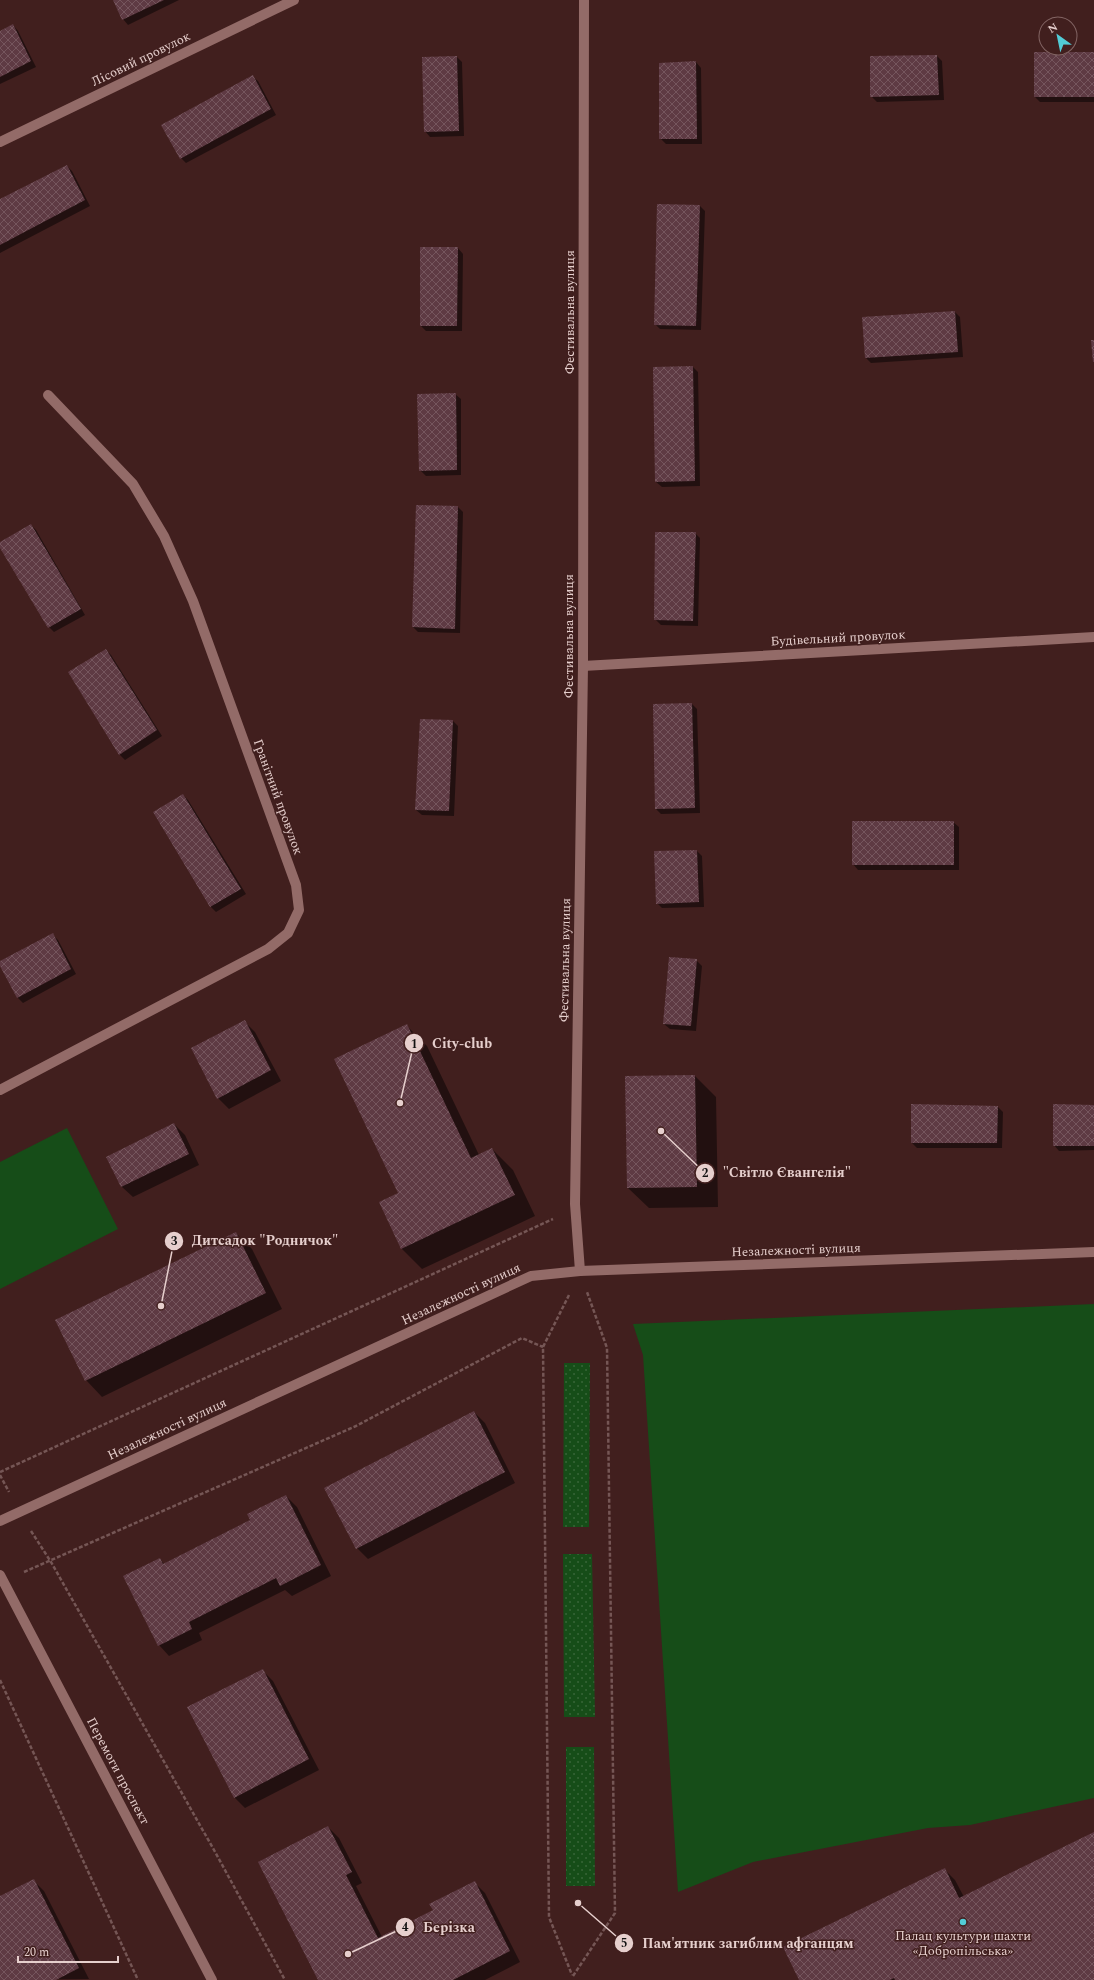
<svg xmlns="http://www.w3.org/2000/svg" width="1094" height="1980" font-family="Spectral,serif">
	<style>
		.grass { fill: url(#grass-dots) }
		.green { fill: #164d18 }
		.shadow { fill: #0007 }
		.building { fill: url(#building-cross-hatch) }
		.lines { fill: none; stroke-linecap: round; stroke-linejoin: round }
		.path { stroke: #755655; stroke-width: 2.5; stroke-dasharray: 4 2; stroke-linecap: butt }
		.service { stroke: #936b68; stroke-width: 10 }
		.minor { stroke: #936b68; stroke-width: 10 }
		.tertiary { stroke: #936b68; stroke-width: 10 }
		.secondary { stroke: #936b68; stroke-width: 10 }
		.poi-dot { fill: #52ccd6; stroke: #411f1e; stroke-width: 1.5 }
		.labels { text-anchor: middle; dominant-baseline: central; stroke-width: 3; stroke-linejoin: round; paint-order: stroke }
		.street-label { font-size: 13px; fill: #e6cfcd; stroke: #411f1e }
		.poi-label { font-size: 13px; fill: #e6cfcd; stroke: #411f1e }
		.leader { fill: none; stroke: #e6cfcd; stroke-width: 1.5 }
		.callout-dot { fill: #e6cfcd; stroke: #411f1e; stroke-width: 1.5 }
		.mark-label { font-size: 12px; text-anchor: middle; font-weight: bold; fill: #111 }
		.callout-label { font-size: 14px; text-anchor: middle; font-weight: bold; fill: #e6cfcd; stroke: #411f1e; stroke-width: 3; stroke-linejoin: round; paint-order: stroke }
	</style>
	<defs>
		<pattern id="grass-dots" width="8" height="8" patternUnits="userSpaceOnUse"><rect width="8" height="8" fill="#164d18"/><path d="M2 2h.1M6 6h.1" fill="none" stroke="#386638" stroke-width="1.8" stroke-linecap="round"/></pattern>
		<pattern id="building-cross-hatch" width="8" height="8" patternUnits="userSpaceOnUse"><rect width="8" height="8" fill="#5e3a43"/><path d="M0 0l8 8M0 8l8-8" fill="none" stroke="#75555d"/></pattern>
	</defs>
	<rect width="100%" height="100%" fill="#411f1e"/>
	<path class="grass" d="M564,1363H590L589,1527H563Z
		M563,1554H592L595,1717H564Z
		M566,1747H594L595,1886H566Z"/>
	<path class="green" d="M67,1128L118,1229L0,1289V1162Z
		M1094,1304V1798L970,1825L928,1828L753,1862L678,1892L643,1355L633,1324Z"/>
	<path class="shadow" d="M114,0H179L128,25L123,19Z
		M13,25L18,31L36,67L0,84V32Z
		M1094,53V102H1040L1035,97Z
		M937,56L942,61L944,100L877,102L871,96V57Z
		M457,57L462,62L464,136L430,137L425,131Z
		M696,62L701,68L702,144H666L660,138V64Z
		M252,76L258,81L276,115L186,163L181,158Z
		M67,166L72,171L90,206L0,253V200Z
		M658,205L700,206L705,211L701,330L660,329L655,324Z
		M458,248L463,254L462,331H426L421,326Z
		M955,312L960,317L963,357L871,363L866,358L863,318Z
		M693,367L698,372L700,486L662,487L656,482L654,368Z
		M455,394L461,399V475L426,476L420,470Z
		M458,507L463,512L460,633L418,632L413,627Z
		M31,525L36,530L85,615L54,632L49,627L0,546V543Z
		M695,533L700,538L698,626L661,625L655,619Z
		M106,650L111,655L162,736L125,760L120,755L69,673Z
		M692,704L697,709L700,813L661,814L656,809Z
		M453,721L458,726L454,816L422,815L416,810Z
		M183,795L188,800L246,894L216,912L211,907L154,813Z
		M953,822L959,827V870H858L853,864Z
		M697,851L702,856L704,907L662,908L657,903Z
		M53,935L58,940L76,974L23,1003L18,998L0,962Z
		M696,960L702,966L696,1031L670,1029L664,1024Z
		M244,1021L255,1032L281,1081L229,1109L218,1098Z
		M406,1025L427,1046L479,1155L492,1149L513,1170L535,1216L422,1269L402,1249L399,1194Z
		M695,1076L716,1097L718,1207L649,1208L628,1188L626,1077Z
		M1094,1106V1150L1059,1151L1054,1145Z
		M998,1107L1003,1112L1002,1148H917L912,1143Z
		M174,1124L185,1135L199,1165L133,1197L122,1187L108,1157Z
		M236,1233L252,1249L282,1309L102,1397L86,1380Z
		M474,1412L485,1423L515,1483L368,1559L357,1548Z
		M286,1496L297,1507L331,1576L292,1596L285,1590L199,1633L202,1640L169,1656L159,1645L160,1559L164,1564L251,1520Z
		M262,1670L273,1681L319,1770L245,1808L234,1797Z
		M328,1827L339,1838L362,1883L356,1886L382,1937L434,1911L474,1882L485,1893L520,1962L485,1980H319Z
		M1094,1834V1980H800L944,1869L955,1880L964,1897Z
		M33,1880L44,1891L89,1979L0,1980V1897Z"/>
	<path class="building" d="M113,0H164L122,20Z
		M13,24L31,61L0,77V31Z
		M1034,52H1094V97H1034Z
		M937,55L939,95L870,97V56Z
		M457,56L459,131L424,132L422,57Z
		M696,61L697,139H659V63Z
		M253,75L271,109L180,159L161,125Z
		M67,165L85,200L0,245V199Z
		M657,204L700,205L696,326L654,325Z
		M420,247H458L457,326H420Z
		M955,311L958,352L865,358L862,317Z
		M1091,340H1094V362H1093Z
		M693,366L695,481L655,482L653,367Z
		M456,393L457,470L419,471L417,394Z
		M416,505L458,506L455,629L412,627Z
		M31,524L81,609L48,628L0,548V542Z
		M655,532H696L693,621L654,620Z
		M106,649L157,730L119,755L68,672Z
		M692,703L695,808L655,809L653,704Z
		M420,719L453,720L449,811L415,810Z
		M183,794L241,889L210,907L153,812Z
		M852,821H954V865H852Z
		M697,850L699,902L656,904L654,851Z
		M53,933L71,969L17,998L0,966V961Z
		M669,957L697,959L691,1026L663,1024Z
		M245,1020L271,1070L217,1099L191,1048Z
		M407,1024L471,1158L492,1148L515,1195L401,1249L379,1202L398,1193L334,1059Z
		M695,1075L697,1187L627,1188L625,1076Z
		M911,1104L998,1106L997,1143H911Z
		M1053,1104L1094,1105V1146H1053Z
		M174,1123L189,1154L121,1187L106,1157Z
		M236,1232L266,1293L85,1381L55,1320Z
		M474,1411L505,1472L356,1549L324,1488Z
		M286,1495L321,1565L280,1586L276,1578L189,1622L192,1629L158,1646L123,1576L160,1558L163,1564L250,1520L247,1514Z
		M263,1669L309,1759L234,1798L187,1707Z
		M328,1826L352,1872L346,1875L378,1938L433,1910L429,1904L475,1881L510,1951L453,1980H318L258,1862Z
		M1094,1832V1980H895L894,1978L890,1980H799L783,1947L945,1868L959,1898Z
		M34,1879L79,1968L56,1980H0V1896Z"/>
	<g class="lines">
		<path class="path" d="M569,1295L543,1347L549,1917L572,1975
			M0,1472L553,1219
			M0,1475L9,1492
			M31,1531L51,1562L214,1850L285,1980
			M24,1572L356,1426L522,1338L543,1347
			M0,1680L138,1980
			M573,1976L615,1913L607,1348L587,1292"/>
		<path class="service" d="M0,1090L268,949L288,933L299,910L296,885L193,601L164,536L133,484L48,395"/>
		<path class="minor" d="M0,142L294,0
			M583,666L1094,637
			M580,1271L575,1204L583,666L584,0"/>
		<path class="tertiary" d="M0,1521L531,1276L580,1271L1094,1252"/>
		<path class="secondary" d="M0,1575L212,1980"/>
	</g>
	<circle class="poi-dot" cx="963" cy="1922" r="4"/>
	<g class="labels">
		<g class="street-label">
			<text transform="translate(141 59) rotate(-26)">Лісовий провулок</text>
			<text transform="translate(570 312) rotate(-90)">Фестивальна вулиця</text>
			<text transform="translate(569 636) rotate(-90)">Фестивальна вулиця</text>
			<text transform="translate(838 638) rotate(-3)">Будівельний провулок</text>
			<text transform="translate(278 797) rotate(70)">Гранітний провулок</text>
			<text transform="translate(565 960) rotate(-89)">Фестивальна вулиця</text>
			<text transform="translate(796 1250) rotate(-2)">Незалежності вулиця</text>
			<text transform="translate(461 1294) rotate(-25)">Незалежності вулиця</text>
			<text transform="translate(167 1429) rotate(-25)">Незалежності вулиця</text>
			<text transform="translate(118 1771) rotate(62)">Перемоги проспект</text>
		</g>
		<g class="poi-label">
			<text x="963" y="1936">Палац культури шахти<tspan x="963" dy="15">«Добропільська»</tspan></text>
		</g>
	</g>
	<path class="leader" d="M400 1103L414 1043M661 1131L705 1173M161 1306L174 1241M348 1954L405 1927M578 1903L624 1943"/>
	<g class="callout-dot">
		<circle cx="400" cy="1103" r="4"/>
		<circle cx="661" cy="1131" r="4"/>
		<circle cx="161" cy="1306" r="4"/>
		<circle cx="348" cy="1954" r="4"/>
		<circle cx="578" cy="1903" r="4"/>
		<circle cx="414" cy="1043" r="10"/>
		<circle cx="705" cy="1173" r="10"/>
		<circle cx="174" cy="1241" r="10"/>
		<circle cx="405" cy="1927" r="10"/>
		<circle cx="624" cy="1943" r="10"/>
	</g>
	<g class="mark-label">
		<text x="414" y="1048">1</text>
		<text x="705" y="1177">2</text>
		<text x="174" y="1245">3</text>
		<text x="405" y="1931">4</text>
		<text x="624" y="1947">5</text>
	</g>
	<g class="callout-label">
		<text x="462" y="1048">City-club</text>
		<text x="787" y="1177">"Світло Євангелія"</text>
		<text x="265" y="1245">Дитсадок "Родничок"</text>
		<text x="449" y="1932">Берізка</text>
		<text x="748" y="1948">Пам'ятник загиблим афганцям</text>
	</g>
	<g transform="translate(1058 36) rotate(327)"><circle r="19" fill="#411f1e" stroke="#836564"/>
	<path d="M0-3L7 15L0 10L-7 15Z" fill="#52ccd6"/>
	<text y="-6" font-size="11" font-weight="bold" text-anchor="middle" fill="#e6cfcd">N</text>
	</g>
	<path d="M18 1956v6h100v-6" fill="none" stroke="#e6cfcd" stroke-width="2"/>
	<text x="24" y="1956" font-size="12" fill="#e6cfcd" stroke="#411f1e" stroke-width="3" paint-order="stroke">20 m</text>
</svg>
